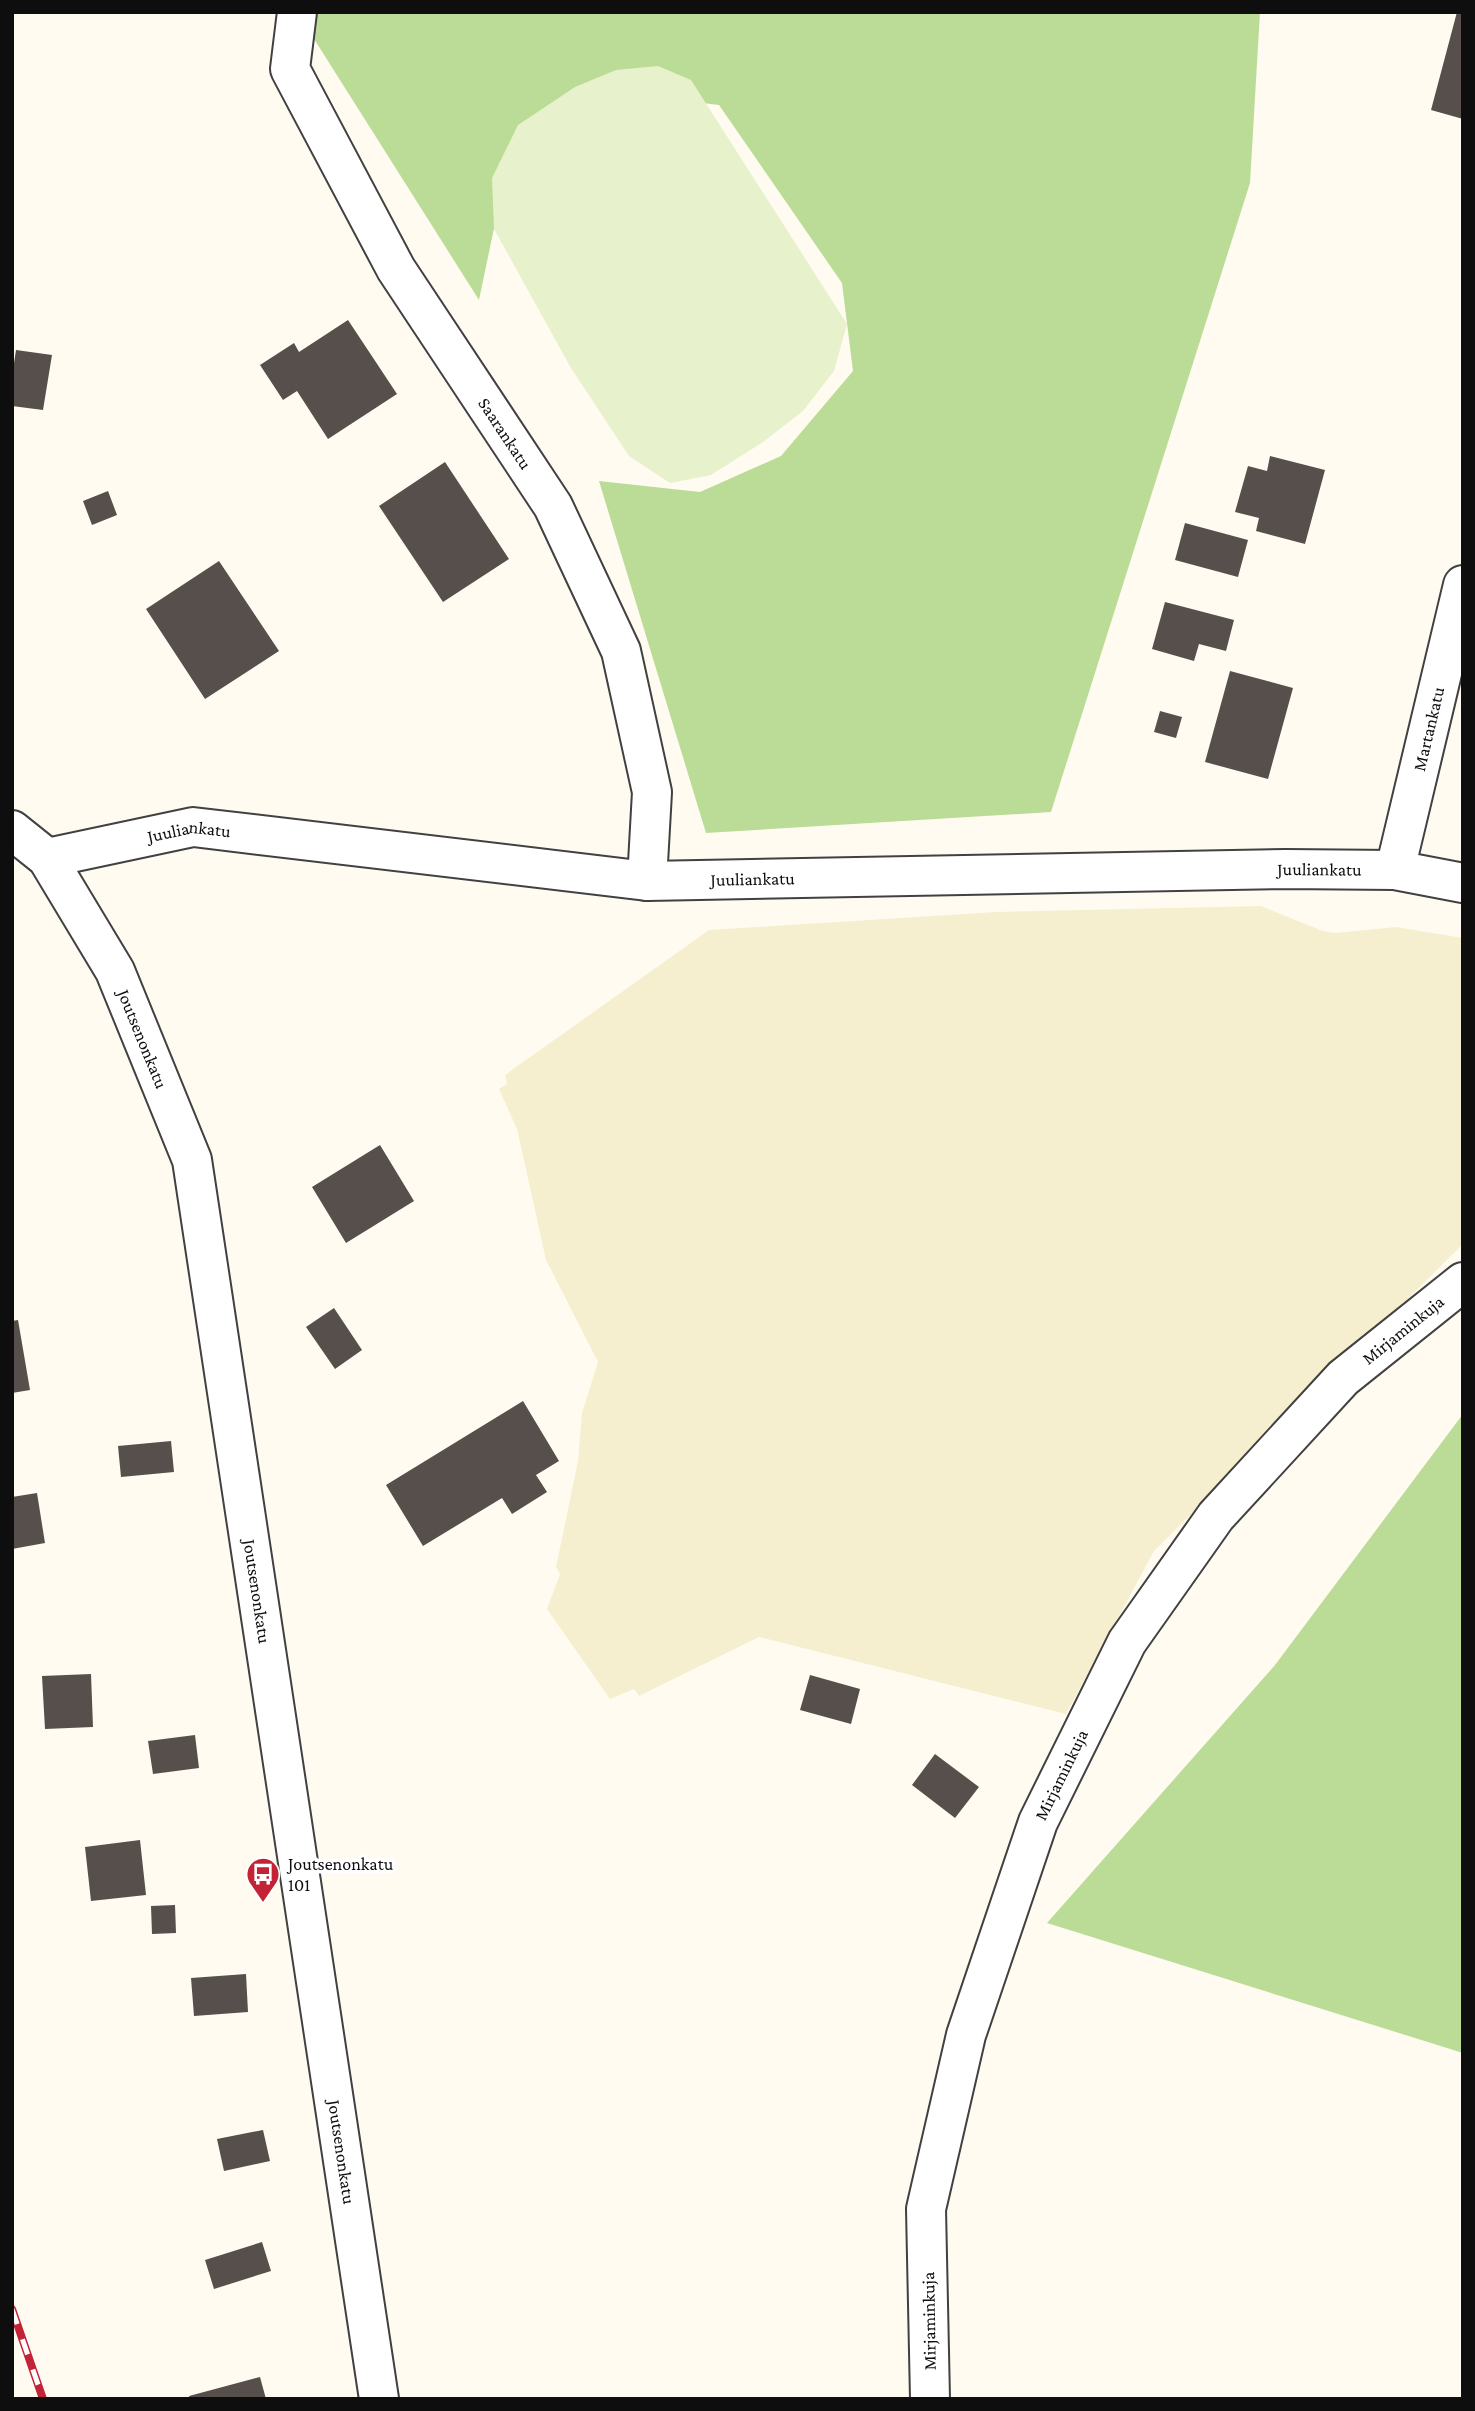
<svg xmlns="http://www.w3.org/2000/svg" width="1475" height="2411" font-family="'Crimson Pro',serif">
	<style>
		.farmland { fill: #f6efcf }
		.forest { fill: #bbdc97 }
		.pitch { fill: #e7f1cb }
		.building { fill: #574f4b }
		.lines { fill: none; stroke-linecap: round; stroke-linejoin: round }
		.minor-casing { stroke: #414141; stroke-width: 42 }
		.minor { stroke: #fff; stroke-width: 38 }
		.rail-casing { stroke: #c22337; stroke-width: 8 }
		.rail { stroke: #fff; stroke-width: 5; stroke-dasharray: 16; stroke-linecap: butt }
		.labels { text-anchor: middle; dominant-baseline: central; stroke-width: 7; stroke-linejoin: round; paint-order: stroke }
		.street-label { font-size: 18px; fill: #0e0e0e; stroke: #fff }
		.poi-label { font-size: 18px; fill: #0e0e0e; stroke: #fff; text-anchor: start }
	</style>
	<rect width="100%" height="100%" fill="#fffbf0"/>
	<path class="farmland" d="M1261,906L1323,931L1335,933L1396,927L1463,938V1244L1154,1551L1066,1714L759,1637L639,1696L634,1689L610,1699L547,1609L560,1574L556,1567L578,1461L582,1413L598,1362L546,1260L517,1129L499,1089L507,1084L505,1075L709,930L996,912Z"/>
	<path class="forest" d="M297,12H1260L1250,183L1051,812L706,833L599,481L700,492L781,456L853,371L842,283L719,105L636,95L502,190L479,300Z
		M1463,1414V2053L1047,1923L1275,1665Z"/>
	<path class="pitch" d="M658,66L691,80L847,324L834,371L803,411L763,442L711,475L670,483L629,456L571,368L494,229L492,178L518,125L575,87L616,70Z"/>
	<path class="building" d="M1457,12H1463V119L1431,110Z
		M348,320L397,394L328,439L297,391L283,400L260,365L294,343L299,352Z
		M16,350L52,355L43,410L12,406V376Z
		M1270,456L1325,470L1305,544L1256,531L1259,518L1235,512L1248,466L1267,471Z
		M445,462L509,559L443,602L379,506Z
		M108,491L117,515L92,525L83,501Z
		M1185,523L1248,540L1238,577L1175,560Z
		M219,561L279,651L205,699L146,609Z
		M1165,602L1234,620L1226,651L1199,644L1194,661L1152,649Z
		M1230,671L1293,688L1268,779L1205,762Z
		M1160,711L1182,717L1176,738L1154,732Z
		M380,1145L414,1201L346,1243L312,1187Z
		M334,1308L362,1350L335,1369L306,1327Z
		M18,1320L30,1390L12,1393V1321Z
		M523,1401L559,1461L536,1475L547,1492L512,1514L502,1498L423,1546L386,1485Z
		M171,1441L174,1472L121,1477L118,1446Z
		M37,1493L45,1543L12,1549V1497Z
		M91,1674L93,1727L45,1729L42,1676Z
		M810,1675L860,1689L851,1724L800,1710Z
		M195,1735L199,1768L153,1774L148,1741Z
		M935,1754L979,1787L955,1818L912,1785Z
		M140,1840L146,1895L91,1901L85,1847Z
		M175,1905L176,1933L152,1934L151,1906Z
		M246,1974L248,2012L194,2016L191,1978Z
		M263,2130L270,2161L224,2171L217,2139Z
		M262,2242L271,2271L214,2289L205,2260Z
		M260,2377L266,2399H190L189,2396Z"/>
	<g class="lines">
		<defs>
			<g id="minor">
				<path id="s1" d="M297,12L290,69L396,269L553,506L621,651L652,792L647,881"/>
				<path id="s2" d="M12,830L47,858L115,971L192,1160L379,2399"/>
				<path id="s3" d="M47,858L193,827L647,881L1285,869L1395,870L1463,883"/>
				<path id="s4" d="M1395,870L1463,585"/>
				<path id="s5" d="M930,2399L926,2209L966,2035L1038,1822L1127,1642L1216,1516L1343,1378L1463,1282"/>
			</g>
		</defs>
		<use href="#minor" class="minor-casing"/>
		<use href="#minor" class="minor"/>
		<defs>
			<path id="rail" d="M12,2309L43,2399"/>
		</defs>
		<use href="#rail" class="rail-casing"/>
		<use href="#rail" class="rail"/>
	</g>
	<defs>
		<symbol id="bus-pin" viewBox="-11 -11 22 30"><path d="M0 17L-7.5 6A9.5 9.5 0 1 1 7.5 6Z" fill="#c22337" stroke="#fff"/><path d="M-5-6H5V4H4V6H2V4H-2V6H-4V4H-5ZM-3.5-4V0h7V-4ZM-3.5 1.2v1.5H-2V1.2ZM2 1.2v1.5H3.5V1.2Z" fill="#fff"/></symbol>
	</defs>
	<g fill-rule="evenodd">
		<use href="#bus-pin" x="244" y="1855" width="38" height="52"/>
	</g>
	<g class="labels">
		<g class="street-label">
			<text stroke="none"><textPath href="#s1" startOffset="481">Saarankatu</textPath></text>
			<text stroke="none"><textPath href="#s4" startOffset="145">Martankatu</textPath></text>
			<text stroke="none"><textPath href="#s3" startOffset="145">Juuliankatu</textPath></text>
			<text stroke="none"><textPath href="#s3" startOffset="1279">Juuliankatu</textPath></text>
			<text stroke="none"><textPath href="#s3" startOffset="712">Juuliankatu</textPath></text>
			<text stroke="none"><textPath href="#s2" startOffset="250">Joutsenonkatu</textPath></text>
			<text stroke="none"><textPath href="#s5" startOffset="1213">Mirjaminkuja</textPath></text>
			<text stroke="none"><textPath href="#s2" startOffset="817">Joutsenonkatu</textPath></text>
			<text stroke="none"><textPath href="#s5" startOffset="646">Mirjaminkuja</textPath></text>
			<text stroke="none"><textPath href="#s2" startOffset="1384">Joutsenonkatu</textPath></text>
			<text transform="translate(929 2321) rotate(-91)">Mirjaminkuja</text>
		</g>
		<g class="poi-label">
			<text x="288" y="1864">Joutsenonkatu<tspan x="288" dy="21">101</tspan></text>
		</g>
	</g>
	<rect width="1475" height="2411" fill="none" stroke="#0e0e0e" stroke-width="28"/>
</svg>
